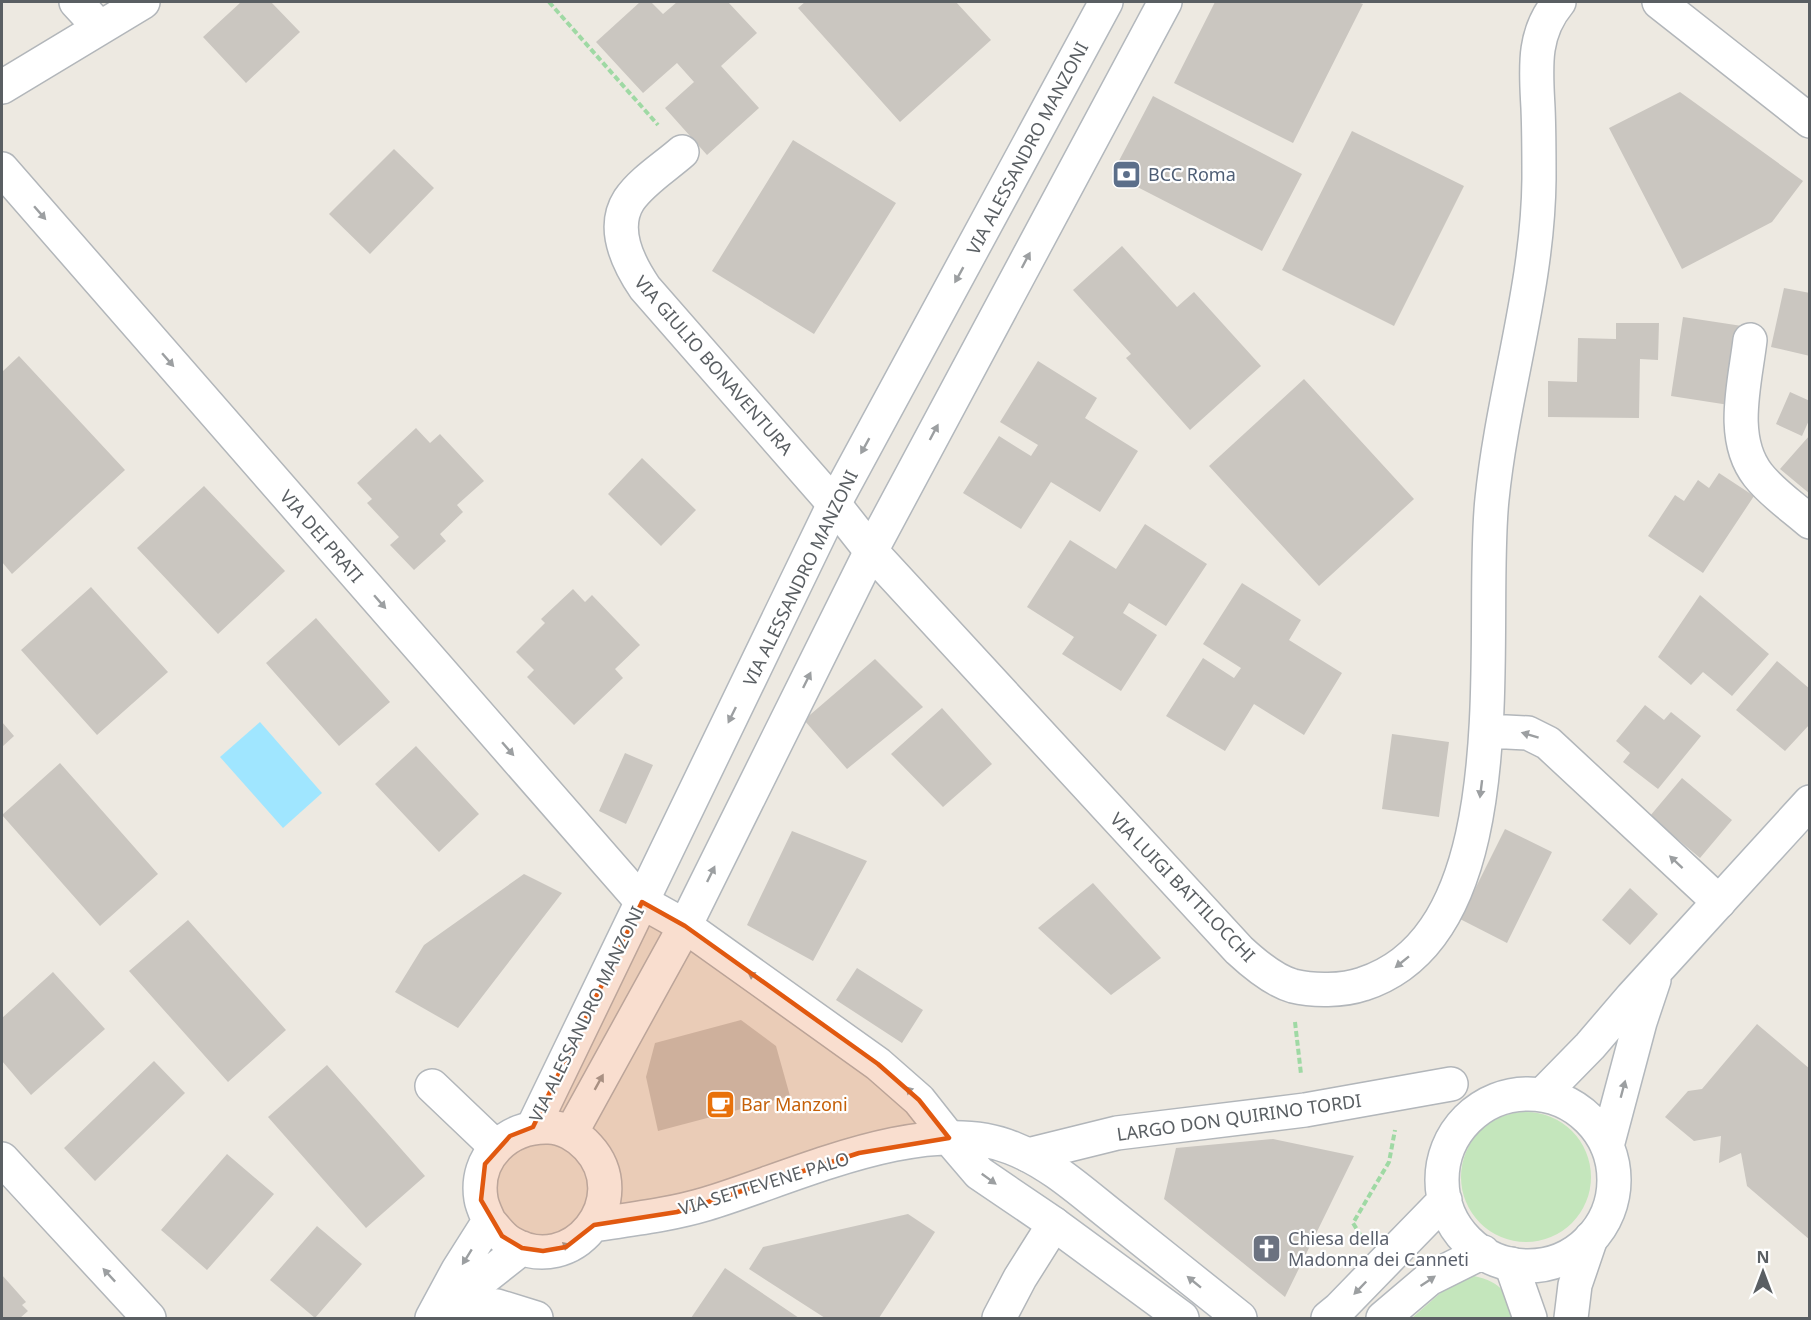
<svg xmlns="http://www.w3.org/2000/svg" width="1811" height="1320" font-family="'Noto Sans',sans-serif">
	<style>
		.green { fill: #c4e6bc }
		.water { fill: #a0e6ff }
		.building { fill: #cac6c0 }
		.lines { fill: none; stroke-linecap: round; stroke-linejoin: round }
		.street-casing { stroke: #b2b6ba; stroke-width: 36 }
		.secondary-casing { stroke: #b3b8bd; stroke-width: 36 }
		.path { stroke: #9fd9a4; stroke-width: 4; stroke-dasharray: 6 3; stroke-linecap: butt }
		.street { stroke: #fff; stroke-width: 33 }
		.secondary { stroke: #fff; stroke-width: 33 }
		.oneway { fill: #9c9fa1 }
		.marked { fill: #e15910; fill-opacity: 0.2; stroke: #e15910; stroke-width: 4.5; stroke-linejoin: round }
		.labels { text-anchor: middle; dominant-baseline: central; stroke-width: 4.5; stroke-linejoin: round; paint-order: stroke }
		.street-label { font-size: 18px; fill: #5a5f63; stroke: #fff }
		.service-label { font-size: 18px; fill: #4e5e75; stroke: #fff; text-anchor: start }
		.food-label { font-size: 18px; fill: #c56008; stroke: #fff; text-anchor: start }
		.worship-label { font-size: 18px; fill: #5b616d; stroke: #fff; text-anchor: start }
	</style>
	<rect width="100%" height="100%" fill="#ede9e1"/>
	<path class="green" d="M1461 1177a65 65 0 1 1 130 0a65 65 0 1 1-130 0Z
		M1474,1276C1502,1282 1507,1294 1518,1318H1412L1445,1289Z"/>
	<path class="water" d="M260,722L322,793L283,828L220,757Z"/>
	<path class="building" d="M241,2H271L300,32L246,83L203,37Z
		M640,2H651L663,14L677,2H728L757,33L721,66L759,108L707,155L665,108L694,82L677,63L643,93L596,42Z
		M805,2H956L991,40L900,122L798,8Z
		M1215,2H1357L1363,4L1293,143L1174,83Z
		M1680,92L1803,181L1772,222L1682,269L1609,128Z
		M1153,96L1302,174L1262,251L1112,174Z
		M1352,131L1464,186L1394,326L1282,270Z
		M793,140L896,203L814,334L712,271Z
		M394,149L434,188L370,254L329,214Z
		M1122,246L1177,307L1194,292L1261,366L1190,430L1126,358L1131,354L1073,290Z
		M1784,288L1810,293V356L1771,347Z
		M1683,317L1742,326L1729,405L1671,396Z
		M1616,323H1659L1658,360L1640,359L1639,418L1548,417V381L1577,382L1578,338L1616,339Z
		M19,356L125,470L12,574L2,562V372Z
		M1038,361L1097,398L1085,418L1138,451L1100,512L1051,482L1021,529L963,493L999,436L1031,456L1038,445L1000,422Z
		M1304,379L1414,499L1319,586L1209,466Z
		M1790,392L1810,401V418L1802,436L1776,424Z
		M416,428L430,443L440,434L484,481L457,505L463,512L440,534L446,541L414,570L390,545L399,537L367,503L372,499L357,483Z
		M1810,435V494L1780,469Z
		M642,458L696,510L661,546L608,494Z
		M1719,473L1754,496L1703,573L1648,536L1675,495L1684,501L1698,480L1709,488Z
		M204,486L285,571L218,634L137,548Z
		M1145,524L1207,564L1166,626L1129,603L1123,613L1157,635L1121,691L1062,654L1074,637L1027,607L1070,540L1116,569Z
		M1242,583L1301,620L1289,640L1342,673L1304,735L1254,704L1225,751L1166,716L1203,658L1234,678L1241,668L1203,644Z
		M91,587L168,672L97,735L21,650Z
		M573,589L585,602L592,595L640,645L615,669L623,678L574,725L527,677L534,670L516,652L545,623L541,619Z
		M1700,595L1769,654L1732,696L1703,672L1691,685L1658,657Z
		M316,618L390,702L339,746L266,663Z
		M875,659L923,707L847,769L804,720Z
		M1777,661L1810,689V724L1785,751L1736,710Z
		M1645,705L1664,720L1671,712L1701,736L1658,789L1623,762L1630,753L1616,741Z
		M942,708L992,764L943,807L891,754Z
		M2,722L14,736L2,747Z
		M1392,734L1449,742L1439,817L1382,809Z
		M416,746L479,814L439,852L375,784Z
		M625,753L653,765L626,824L599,811Z
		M60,763L158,874L100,926L2,815Z
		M1682,778L1732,820L1700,858L1650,816Z
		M1505,829L1552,852L1507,943L1460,919Z
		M792,831L867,861L813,961L747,925Z
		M524,874L562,893L458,1028L395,992L424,945Z
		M1093,883L1161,958L1111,995L1038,928Z
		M1630,888L1658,914L1630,945L1602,920Z
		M188,920L286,1030L228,1082L129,971Z
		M857,968L923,1010L902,1043L836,1000Z
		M53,972L105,1029L31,1095L2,1061V1018Z
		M741,1020L776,1046L790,1096L658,1131L646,1077L655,1043Z
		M1757,1024L1810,1069V1240L1747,1186L1741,1153L1719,1163L1721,1136L1694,1141L1665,1117L1688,1091L1702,1089Z
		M154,1061L185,1093L95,1181L64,1148Z
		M327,1065L425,1176L366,1228L268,1117Z
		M1273,1139L1354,1156L1285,1297L1164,1199L1176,1148Z
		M227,1154L274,1194L207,1270L161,1230Z
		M908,1214L935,1232L879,1318H825L749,1269L763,1247Z
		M317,1226L362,1264L315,1318L270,1280Z
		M725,1268L799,1318H691Z
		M2,1275L26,1302L22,1305L28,1311L20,1318H2Z"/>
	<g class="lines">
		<defs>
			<path id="street" d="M76,2L100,28
				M1659,2L1810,121
				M2,87L143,2
				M682,152C665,167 642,181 629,200C611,228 628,263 645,288L834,504L871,551L1239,950C1253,963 1275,981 1293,986C1313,991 1343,991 1363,984C1524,932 1478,629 1492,499C1503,391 1538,288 1539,179C1539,155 1539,131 1538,108C1536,69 1532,34 1559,2
				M2,169L642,902L685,926L878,1064L919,1100L949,1138
				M1750,340C1745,383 1729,438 1758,475C1772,493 1793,507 1810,522
				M1487,731L1528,733L1548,743L1719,902
				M432,1086L496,1147
				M1028,1155L1117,1133L1305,1110L1451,1084
				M2,1159L149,1318
				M1511,1264L1530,1318
				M452,1303L497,1306L536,1318
				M999,1318L1020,1278L1054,1224
				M1571,1318L1575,1285L1591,1238"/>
			<path id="secondary" d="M1442 1180a86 86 0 1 1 172 0a86 86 0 1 1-172 0Z
				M1542,1095L1590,1046L1632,997L1810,802
				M533,1127L834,504L1106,2
				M571,1133L685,926L871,551L1165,2
				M949,1138L979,1173L1054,1224L1182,1318
				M1607,1146L1640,1022L1654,980
				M594,1225C632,1219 669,1215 706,1204C790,1179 926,1112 1012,1148C1051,1163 1084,1194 1116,1219C1157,1252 1199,1285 1240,1318
				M441,1312L522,1248
				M432,1318L458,1270L489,1221C486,1214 482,1206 481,1199C474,1157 508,1126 548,1127C563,1127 578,1136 588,1147C636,1199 572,1279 511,1243C502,1238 496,1229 489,1221
				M1328,1318L1339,1309L1445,1200
				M1383,1318L1429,1279L1483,1252"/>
		</defs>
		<use href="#street" class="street-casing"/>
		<use href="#secondary" class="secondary-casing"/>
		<path class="path" d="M549,2L658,125
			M1295,1022L1301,1074
			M1361,1236L1353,1223L1389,1162L1395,1130"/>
		<use href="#street" class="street"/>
		<use href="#secondary" class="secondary"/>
	</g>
	<defs><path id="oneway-solid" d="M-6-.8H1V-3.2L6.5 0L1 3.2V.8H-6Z" transform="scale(1.5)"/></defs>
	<g class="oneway">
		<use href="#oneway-solid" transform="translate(40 213) rotate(49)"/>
		<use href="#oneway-solid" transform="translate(1026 260) rotate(-62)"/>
		<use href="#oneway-solid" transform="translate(959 275) rotate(119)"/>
		<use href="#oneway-solid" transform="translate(168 360) rotate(49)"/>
		<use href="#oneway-solid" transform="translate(934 432) rotate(-62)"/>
		<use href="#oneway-solid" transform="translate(865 446) rotate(119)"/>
		<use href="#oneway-solid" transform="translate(380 602) rotate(49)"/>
		<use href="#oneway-solid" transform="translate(807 680) rotate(-64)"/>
		<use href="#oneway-solid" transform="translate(732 715) rotate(116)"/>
		<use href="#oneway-solid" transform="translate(1530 735) rotate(-163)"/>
		<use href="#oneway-solid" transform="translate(508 749) rotate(49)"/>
		<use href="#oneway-solid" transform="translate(1481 789) rotate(97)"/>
		<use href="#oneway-solid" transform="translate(1676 862) rotate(-137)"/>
		<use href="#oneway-solid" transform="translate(711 874) rotate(-64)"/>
		<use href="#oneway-solid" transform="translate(1402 962) rotate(141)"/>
		<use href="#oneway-solid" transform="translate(755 977) rotate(-145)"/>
		<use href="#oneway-solid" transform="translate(599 1082) rotate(-61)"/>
		<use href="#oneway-solid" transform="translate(1623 1089) rotate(-75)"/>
		<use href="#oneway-solid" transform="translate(912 1093) rotate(-136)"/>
		<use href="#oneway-solid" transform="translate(989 1179) rotate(36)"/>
		<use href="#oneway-solid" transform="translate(562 1247) rotate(-19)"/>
		<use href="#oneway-solid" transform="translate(467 1257) rotate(122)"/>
		<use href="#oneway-solid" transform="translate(109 1275) rotate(-133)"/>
		<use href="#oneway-solid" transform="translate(1428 1281) rotate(-34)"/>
		<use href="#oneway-solid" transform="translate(1194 1282) rotate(-141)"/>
		<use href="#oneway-solid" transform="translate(1360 1288) rotate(134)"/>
	</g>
	<path class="marked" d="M642,902L685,926L878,1064L919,1100L949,1138L859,1153L677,1212L594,1225L566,1247L543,1251L522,1248L502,1236L481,1200L485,1164L510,1136L533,1127Z"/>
	<defs>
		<symbol id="bank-square" viewBox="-11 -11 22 22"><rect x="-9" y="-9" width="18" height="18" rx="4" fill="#5c6f8a" stroke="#fff"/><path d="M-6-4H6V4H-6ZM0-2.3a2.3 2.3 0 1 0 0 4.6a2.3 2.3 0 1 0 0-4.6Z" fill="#fff"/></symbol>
		<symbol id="cafe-square" viewBox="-11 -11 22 22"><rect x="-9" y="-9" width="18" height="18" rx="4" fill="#e8710a" stroke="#fff"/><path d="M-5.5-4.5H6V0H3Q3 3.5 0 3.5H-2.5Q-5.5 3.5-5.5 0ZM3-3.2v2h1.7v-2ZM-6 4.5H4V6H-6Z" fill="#fff"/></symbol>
		<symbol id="church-square" viewBox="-11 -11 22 22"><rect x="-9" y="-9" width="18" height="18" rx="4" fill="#6b7280" stroke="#fff"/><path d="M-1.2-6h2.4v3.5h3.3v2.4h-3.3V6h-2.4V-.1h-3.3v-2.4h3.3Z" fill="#fff"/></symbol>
	</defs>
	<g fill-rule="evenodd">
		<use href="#bank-square" x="1110" y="158" width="33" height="33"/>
		<use href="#cafe-square" x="704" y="1088" width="33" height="33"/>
		<use href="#church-square" x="1250" y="1232" width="33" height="33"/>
	</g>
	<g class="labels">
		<g class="street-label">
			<text transform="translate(1027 148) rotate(-62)">VIA ALESSANDRO MANZONI</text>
			<text transform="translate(714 365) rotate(49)">VIA GIULIO BONAVENTURA</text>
			<text transform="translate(322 536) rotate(49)">VIA DEI PRATI</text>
			<text transform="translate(800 578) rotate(-64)">VIA ALESSANDRO MANZONI</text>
			<text transform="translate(1183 887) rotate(46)">VIA LUIGI BATTILOCCHI</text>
			<text transform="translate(586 1014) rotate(-64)">VIA ALESSANDRO MANZONI</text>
			<text transform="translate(1239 1117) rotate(-8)">LARGO DON QUIRINO TORDI</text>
			<text transform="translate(764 1183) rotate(-17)">VIA SETTEVENE PALO</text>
		</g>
		<g class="service-label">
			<text x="1148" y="174">BCC Roma</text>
		</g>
		<g class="food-label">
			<text x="741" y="1104">Bar Manzoni</text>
		</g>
		<g class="worship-label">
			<text x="1288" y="1238">Chiesa della<tspan x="1288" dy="21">Madonna dei Canneti</tspan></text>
		</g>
	</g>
	<rect width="1811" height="1320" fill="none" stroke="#5a5f63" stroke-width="6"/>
	<g transform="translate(1763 1272)" stroke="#ffffff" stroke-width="4.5" paint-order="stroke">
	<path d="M0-4.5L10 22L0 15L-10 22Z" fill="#5a5f63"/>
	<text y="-9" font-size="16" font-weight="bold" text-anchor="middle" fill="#5a5f63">N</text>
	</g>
</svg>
